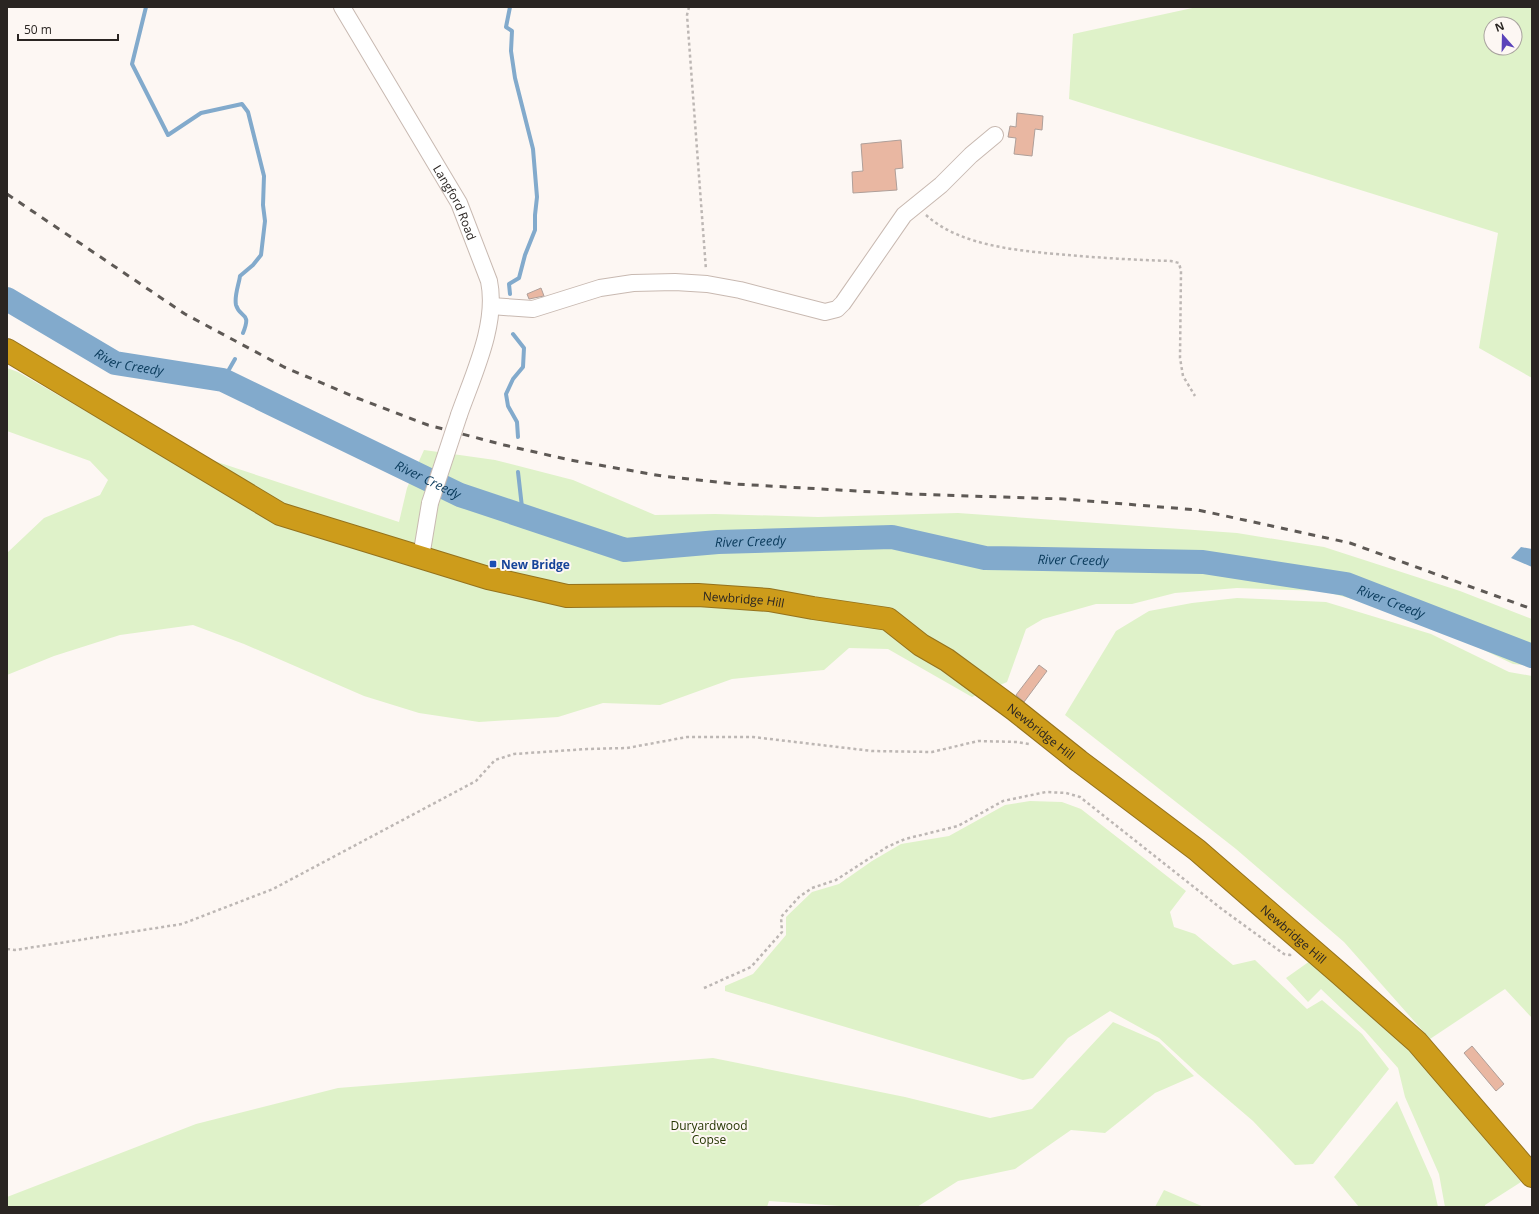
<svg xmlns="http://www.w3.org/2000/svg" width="1539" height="1214" font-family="'Open Sans',sans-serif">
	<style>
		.green { fill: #dff2c9; fill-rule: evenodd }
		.water { fill: #82aacc }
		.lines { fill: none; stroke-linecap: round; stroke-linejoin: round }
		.stream { stroke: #82aacc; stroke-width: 4 }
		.river { stroke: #82aacc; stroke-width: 24 }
		.building { fill: #e9b7a2; stroke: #af9f99 }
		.minor-casing { stroke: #c8b9b1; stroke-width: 18 }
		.highway-casing { stroke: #94721d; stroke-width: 24 }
		.path { stroke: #bdb7b4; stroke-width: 2.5; stroke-dasharray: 3 3; stroke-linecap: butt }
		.minor { stroke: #fff; stroke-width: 16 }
		.highway { stroke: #cd9c1b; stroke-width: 22 }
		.rail { stroke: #5e5955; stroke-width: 3; stroke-dasharray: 7 7; stroke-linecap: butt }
		.minor-bridge-casing { stroke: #c8b9b1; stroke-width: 18; stroke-linecap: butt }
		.minor-bridge { stroke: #fff; stroke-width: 16 }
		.transit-dot { fill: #1a4fb4; stroke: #fdf7f3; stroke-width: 1.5 }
		.labels { text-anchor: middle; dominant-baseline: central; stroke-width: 4; stroke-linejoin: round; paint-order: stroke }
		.street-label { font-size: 12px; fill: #2a2522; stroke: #fdf7f3 }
		.transit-label { font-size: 12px; font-weight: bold; fill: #164399; stroke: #fdf7f3; text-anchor: start }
		.park-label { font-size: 12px; fill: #253602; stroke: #fdf7f3 }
		.water-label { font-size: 13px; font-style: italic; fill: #08395a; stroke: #fdf7f3 }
	</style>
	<rect width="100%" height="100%" fill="#fdf7f3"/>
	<path class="green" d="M1197,7H1532V378L1479,348L1498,233L1069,99L1073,34ZM1491,24H1515V48H1491Z
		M7,368L18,372L117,429L399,522L407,488L424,450L495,460L573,480L655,515L715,514L818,517L958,513L1237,533L1324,547L1460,591L1532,619V666L1513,664L1436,627L1378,606L1323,591L1237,588L1175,593L1132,604H1096L1043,619L1026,629L1007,682L972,697L888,649L849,648L824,670L732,679L660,705L603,703L558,717L479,722L419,713L364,696L244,644L193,625L120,635L54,656L7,675V553L44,518L100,495L108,480L90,461L7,431Z
		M1237,598L1326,602L1431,634L1509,672L1532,676V1018L1505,989L1430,1039L1344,942L1236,849L1065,715L1116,631L1149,611L1192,603Z
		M1030,801L1062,802L1081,809L1186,891L1170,912L1174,927L1195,934L1233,965L1255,960L1307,1009L1322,1000L1362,1034L1389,1069L1313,1164L1295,1165L1253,1121L1198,1074L1159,1038L1110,1011L1068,1038L1033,1078L1023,1080L725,991V986L753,974L786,935V917L812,892L839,884L872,861L901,844L949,836L1005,805Z
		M1310,961L1406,1043L1521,1182L1485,1205V1207H1445L1439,1174L1405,1097L1398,1068L1365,1031L1321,989L1308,1002L1286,978Z
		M1113,1022L1159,1042L1194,1076L1155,1093L1105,1133L1071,1130L1015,1169L958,1181L917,1207H854L769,1201L767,1207H7V1197L196,1124L338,1088L713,1058L905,1097L990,1118L1032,1109Z
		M1397,1101L1432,1180L1438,1207H1359L1334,1177Z
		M1164,1190L1204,1207H1155Z"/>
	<path class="water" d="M1521,547L1532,549V567L1511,558Z"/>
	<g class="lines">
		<path class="stream" d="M146,7L132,64L168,135L201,113L242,104L248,112L264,176L263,205L265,221L261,255L253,265L240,276C239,284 234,296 236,305C240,319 252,311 243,333
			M510,7L506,27L512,31L511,51L515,78L533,149L537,197L535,215V230L525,255L519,278L509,284L510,294
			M513,334L524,348L523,367L513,379L506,394L508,406L517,422L518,437
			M223,380L235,359
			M518,472L523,516"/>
		<path class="river" id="s1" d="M7,299L115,363L223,380L460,495L625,550L718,542L892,537L985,558L1203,562L1346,584L1532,656"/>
	</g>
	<path class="building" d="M1017,113L1043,116L1042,130L1035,129L1032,156L1014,154L1016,138L1008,137L1010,126L1016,127Z
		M901,140L903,168L895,169L897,190L853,193L852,172L863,171L861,144Z
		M541,288L544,296L529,299L527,294Z
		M1039,665L1047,671L1024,702L1016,695Z
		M1472,1046L1504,1084L1496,1091L1464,1053Z"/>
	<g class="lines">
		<defs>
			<g id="minor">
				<path id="s2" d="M342,7L459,203L489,281C498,324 473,375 459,415"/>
				<path d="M491,306L533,309L600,288L633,283L675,282L707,284L740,290L825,312L837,309L843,303L904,215L941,185L971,155L995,135"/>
				<path d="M421,557L430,503"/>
			</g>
			<g id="highway">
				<path id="s3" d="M7,350L280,514L488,578L567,596L698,595L769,600L813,608L888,619L921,645L947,660L1015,710L1079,761L1197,850L1340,974L1417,1042L1532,1176"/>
			</g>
		</defs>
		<use href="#minor" class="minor-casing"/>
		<use href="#highway" class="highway-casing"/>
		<path class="path" d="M689,7L687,15L706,270
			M926,215C961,247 1022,251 1068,255C1102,258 1137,260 1171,261L1179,263L1181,271L1180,358L1183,376L1195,396
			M7,949L15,950L182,924L273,889L476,781L495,760L514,754L587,749L627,748L687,737H753L872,751L932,752L978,741L1017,742L1029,744
			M704,988L751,967L782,932L781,917L799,897L812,888L836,880L887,847L905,839L958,826L1003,801L1046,792L1066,793L1080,797L1223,910L1284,954L1290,955L1292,953"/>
		<use href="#minor" class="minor"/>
		<use href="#highway" class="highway"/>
		<path class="rail" d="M7,194L185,314L284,367L357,398L428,425L504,445L570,460L662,476L735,484L908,494L1064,499L1198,510L1350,543L1532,609"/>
		<defs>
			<path id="minor-bridge" d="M430,503L459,415"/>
		</defs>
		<use href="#minor-bridge" class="minor-bridge-casing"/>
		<use href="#minor-bridge" class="minor-bridge"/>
	</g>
	<rect class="transit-dot" x="489" y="560" width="8" height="8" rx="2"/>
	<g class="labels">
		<g class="street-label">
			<text stroke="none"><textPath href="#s2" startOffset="226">Langford Road</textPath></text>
			<text stroke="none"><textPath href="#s3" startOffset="794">Newbridge Hill</textPath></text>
			<text stroke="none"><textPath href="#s3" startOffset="1130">Newbridge Hill</textPath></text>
			<text stroke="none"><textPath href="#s3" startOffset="1454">Newbridge Hill</textPath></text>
		</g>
		<g class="transit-label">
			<text x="501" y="564">New Bridge</text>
		</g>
		<g class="park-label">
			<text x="709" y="1125">Duryardwood<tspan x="709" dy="14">Copse</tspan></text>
		</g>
		<g class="water-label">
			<text stroke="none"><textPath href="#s1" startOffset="139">River Creedy</textPath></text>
			<text stroke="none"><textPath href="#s1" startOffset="463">River Creedy</textPath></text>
			<text stroke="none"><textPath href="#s1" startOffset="798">River Creedy</textPath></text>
			<text stroke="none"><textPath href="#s1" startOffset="1123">River Creedy</textPath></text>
			<text stroke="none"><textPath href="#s1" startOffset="1446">River Creedy</textPath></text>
		</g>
	</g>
	<rect width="1539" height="1214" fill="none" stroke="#2a2522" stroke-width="16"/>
	<g transform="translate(1503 36) rotate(340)"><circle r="19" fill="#fdf7f3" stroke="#a9a39f"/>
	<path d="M0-3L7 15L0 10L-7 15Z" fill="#5a42ba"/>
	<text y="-6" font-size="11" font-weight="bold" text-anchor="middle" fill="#2a2522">N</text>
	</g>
	<path d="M18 34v6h100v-6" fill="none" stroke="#2a2522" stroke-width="2"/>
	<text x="24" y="34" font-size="12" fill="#2a2522" stroke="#fdf7f3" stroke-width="3" paint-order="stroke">50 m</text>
</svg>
